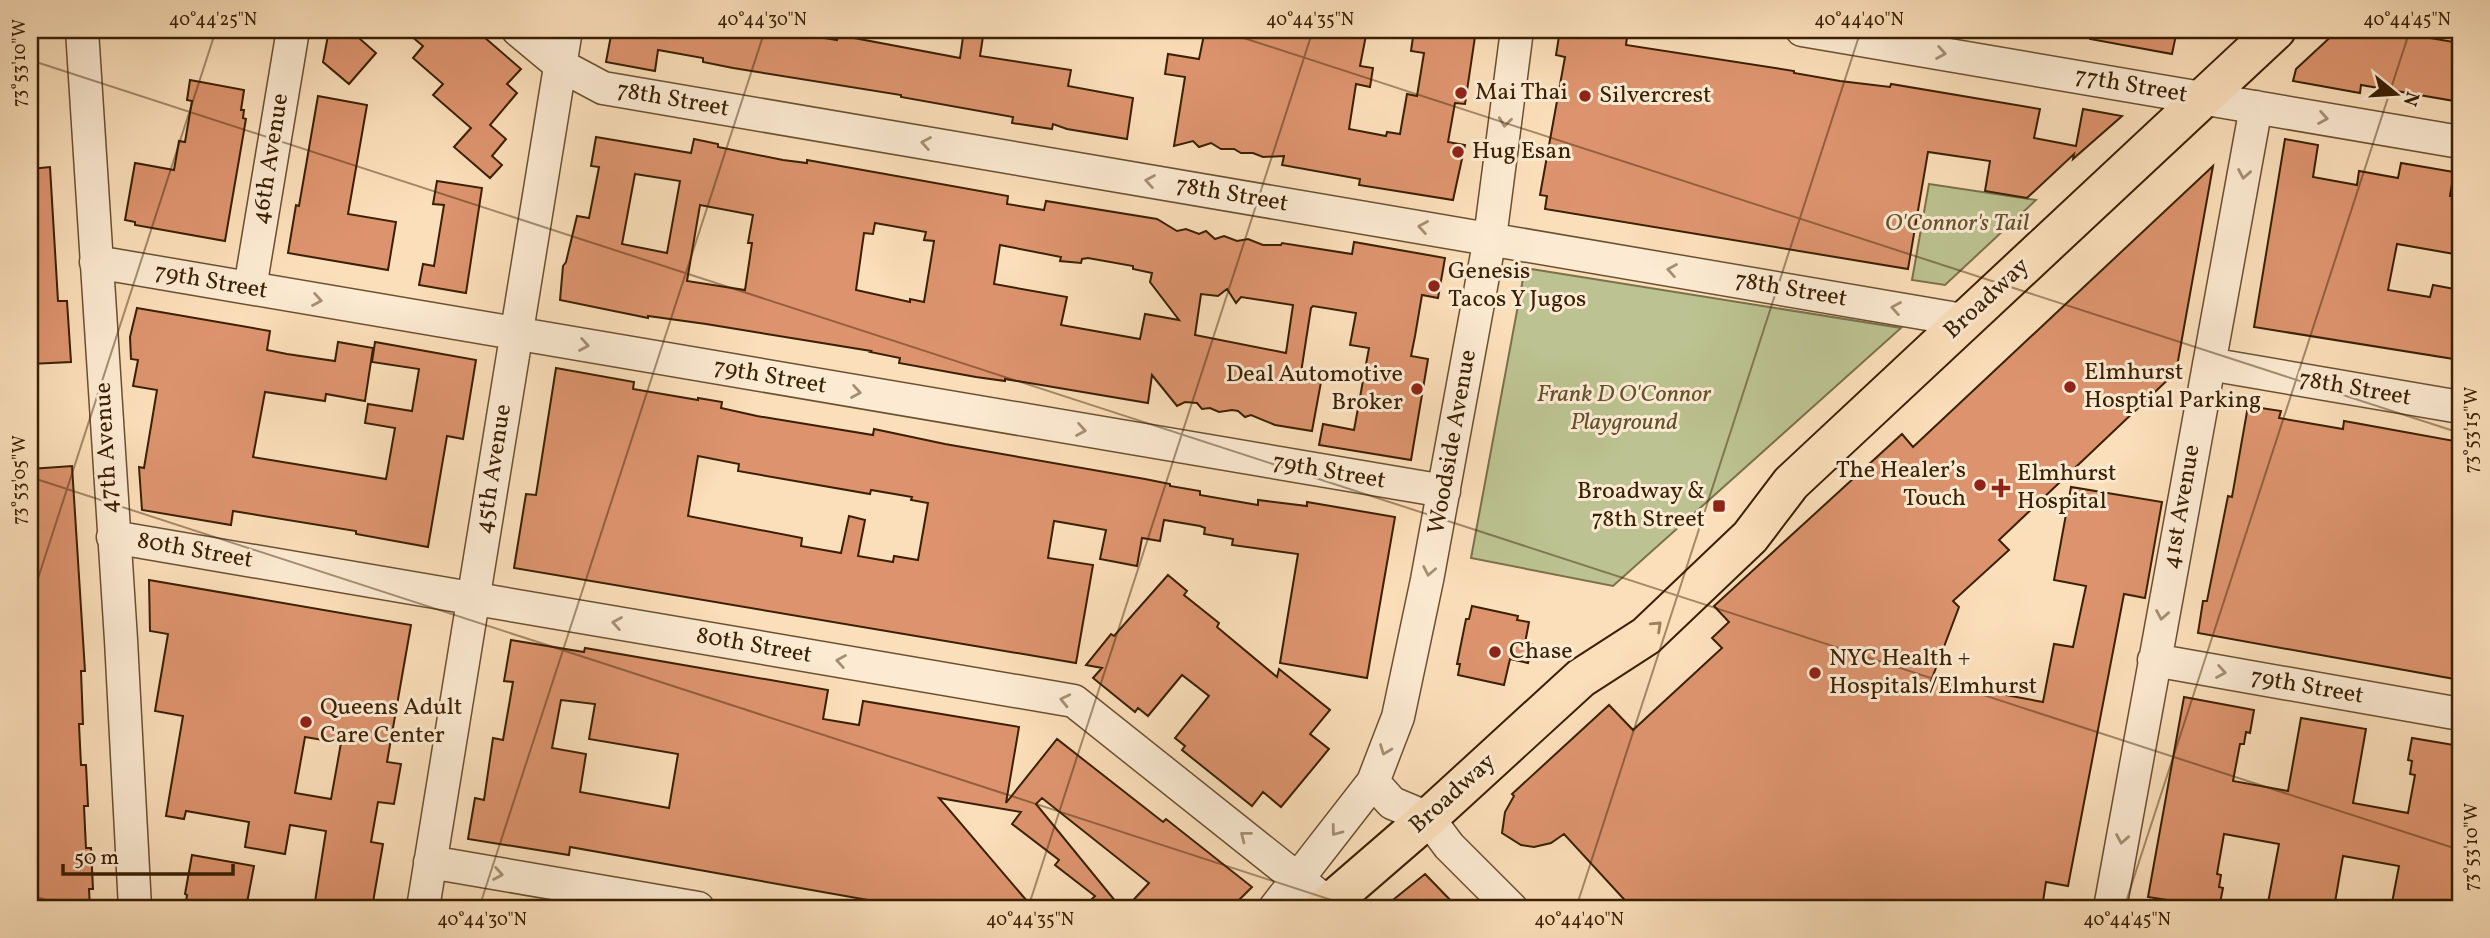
<svg xmlns="http://www.w3.org/2000/svg" width="2490" height="938" font-family="Vollkorn,serif">
	<style>
		.green { fill: #bcc291; stroke: #7b714a; stroke-width: 2 }
		.building { fill: #dd946e; stroke: #3a2002; stroke-width: 2; fill-rule: evenodd }
		.lines { fill: none; stroke-linecap: round; stroke-linejoin: round }
		.minor-casing { stroke: #6a5030; stroke-width: 35 }
		.major-casing { stroke: #3a2002; stroke-width: 42 }
		.minor { stroke: #fcead2; stroke-width: 32 }
		.major { stroke: #fbdfba; stroke-width: 38 }
		.oneway { stroke: #a58f74 }
		.oneway2 { stroke: #9a805e }
		.ticks { fill: none; stroke: #3a2002; stroke-width: 2; stroke-opacity: 0.45 }
		.poi-dot { fill: #8f2418; stroke: #fcead2; stroke-width: 2.5 }
		.labels { text-anchor: middle; dominant-baseline: central; stroke-width: 6; stroke-linejoin: round; paint-order: stroke }
		.street-label { font-size: 24px; fill: #3a2002; stroke: #fcead2 }
		.poi-label { font-size: 24px; fill: #3a2002; stroke: #fcead2; text-anchor: start }
		.park-label { font-size: 24px; font-style: italic; fill: #61512d; stroke: #fcead2 }
		.neatline { fill: none; stroke: #3a2002; stroke-width: 2.5 }
		.ticks-label { font-size: 18px; text-anchor: middle; fill: #3a2002 }
	</style>
	<rect width="100%" height="100%" fill="#fbdfba"/>
	<filter id="stains"><feTurbulence type="fractalNoise" baseFrequency=".00286" numOctaves="4"/><feColorMatrix values="0 0 0 0 .2 0 0 0 0 .09 0 0 0 0 .02 0 0 0 .5 -.17"/></filter>
	<radialGradient id="worn" r=".72"><stop offset=".6" stop-color="#630" stop-opacity="0"/><stop offset="1" stop-color="#630" stop-opacity=".3"/></radialGradient>
	<path class="green" d="M1929,184L2036,200L1945,285L1912,280Z
		M1525,268L1901,328L1613,586L1471,558Z"/>
	<path class="building" d="M329,30H368L360,39L376,53L349,84L323,62Z
		M404,30H476L521,69L507,84L517,93L490,125L506,139L492,156L502,165L490,178L454,147L471,128L433,95L443,84L413,58L423,46Z
		M612,30H776L837,40L838,35L960,58L964,30H984L980,56L1071,70L1068,86L1133,98L1127,139L1067,129L1053,124L1052,129L1012,123L1013,117L901,97V95L733,68L703,62V58L658,50L655,71L606,62Z
		M1205,30H1367L1360,66L1373,68L1370,87L1356,84L1349,129L1386,136L1387,132L1400,134L1407,94L1417,96L1424,53L1411,51L1414,30H1476L1465,104L1455,103L1448,142L1465,145L1453,200L1359,185L1360,179L1282,165L1284,156L1263,157L1253,153H1241L1234,149H1221L1211,143L1199,147L1193,141L1174,146L1185,77L1165,74L1168,54L1199,59Z
		M1560,30H1628L1626,45L1794,71V73L1840,81L1890,87L1891,84L2040,109L2034,138L2076,146L2083,109L2122,116L2073,159L2074,154L2027,198L1985,191L1990,161L1928,152L1908,269L1545,209L1547,196L1540,195L1565,57L1556,55Z
		M2090,30H2177L2172,54L2090,39Z
		M2338,30H2382L2460,43V102L2361,85L2360,93L2293,81L2296,69Z
		M190,80L244,90L241,110H244L243,118L246,119L225,241L135,225V222L125,220L135,163L174,170L179,141L185,142L192,101L187,100Z
		M318,96L367,105L348,214L396,222L388,270L288,253L296,205L299,206Z
		M596,137L691,153L694,139L718,144V147L783,160L807,163V160L1008,196L1007,204L1044,210L1046,201L1157,219L1177,231L1186,229L1199,234L1206,231L1215,239L1224,236L1237,241L1248,239L1263,245H1281L1282,243L1352,254L1354,242L1445,258L1438,298L1422,295L1415,336L1411,356L1428,359L1411,460L1319,445L1323,424L1354,430L1369,348L1350,345L1356,313L1313,306L1311,308L1300,379L1321,382L1312,431L1275,425L1251,415L1245,417L1238,411L1232,410L1219,412L1210,408L1202,409L1197,403L1185,402L1177,406L1152,375L1148,403L1005,379V381L976,377L899,363L900,358L870,352L871,351L706,324L648,316V318L560,300L563,266L566,262L577,216L589,218L599,167L591,166ZM635,174L680,181L667,253L622,244ZM700,205L753,215L748,243H752L745,290L687,281ZM875,223L926,232L924,240L934,241L924,302L910,299V302L856,290L864,233L873,234ZM1000,245L1061,257L1060,261L1081,263L1082,259L1088,258L1133,266V269L1152,273L1150,282L1179,320L1145,314L1140,339L1061,325L1067,297L994,284ZM1227,289L1236,303L1241,297L1293,305L1286,353L1195,335L1201,294L1218,296Z
		M2285,139L2318,145L2313,177L2357,185L2359,171L2398,178L2401,163L2454,172L2450,196L2460,198V255L2397,244L2388,290L2430,297L2433,285L2460,290V360L2254,327Z
		M2213,166L2176,372L1999,540L2009,550L1953,601L1959,607L1931,681L2043,702L2054,644L2073,647L2086,586L2054,580L2071,487L2162,502L2145,598L2124,594L2068,886L2046,882L2042,908H1773L1756,905L1752,908H1632L1564,834L1551,843L1534,847L1521,845L1502,833L1505,812L1514,796L1512,794L1609,705L1633,730L1722,648L1712,638L1729,622L1714,606L1902,434L1913,447Z
		M50,167L58,301H67L71,362L30,364V169Z
		M437,181L482,188L466,293L419,285L423,264L434,266L444,205L433,204Z
		M137,308L270,331L267,350L287,354L335,361L338,342L373,348L365,401L326,394L325,401L265,392L253,457L386,479L395,428L365,423L368,404L412,411L419,369L372,362L375,342L476,360L463,439L447,436L428,547L356,534V531L233,511L231,525L142,510L139,467L144,468L157,390L133,386L138,360L131,359L130,337Z
		M556,368L634,382L633,389L698,400V398L722,402L721,408L757,416L873,435L874,429L945,444L1145,479L1170,484V486L1200,491V495L1258,505V500L1307,506V502L1395,517L1367,678L1280,663L1298,554L1232,545L1233,539L1204,534L1205,528L1200,526L1164,520L1160,541L1142,538L1137,566L1100,559L1106,530L1054,521L1048,558L1093,565L1076,663L514,568L526,494L536,495ZM698,456L739,464L738,471L870,494L871,490L912,497L911,500L928,503L918,560L894,556L893,562L858,556L865,520L849,516L841,553L801,546L802,538L688,516Z
		M2248,406L2281,411L2279,418L2343,429L2344,421L2460,442V680L2198,633L2203,601H2207L2228,496L2232,497Z
		M72,466L85,671H81L83,724H79L80,745L81,765H86L88,806H84L85,828L86,848H91L93,889H89L90,908H33L30,852V469Z
		M1168,575L1187,591L1184,595L1219,623L1217,627L1277,677L1279,669L1330,710L1310,734L1329,749L1281,807L1263,792L1252,806L1182,750L1185,746L1175,738L1209,696L1182,675L1148,716L1138,708L1135,712L1093,678L1102,668L1086,665L1111,634L1114,636Z
		M149,580L411,625L387,762L401,764L394,804L378,802L371,842L383,844L372,908H314L326,831L290,825L285,854L245,847L249,822L186,811L184,819L166,816L183,716L155,711L168,634L150,631ZM305,737L341,743L331,799L295,793Z
		M1472,606L1518,616L1517,620L1529,622L1525,643L1532,644L1528,663L1510,659L1504,685L1458,675L1460,664H1457L1466,619H1469Z
		M511,640L584,652L585,648L828,690L823,719L859,725L863,701L1019,727L1006,803L1057,739L1163,822L1166,819L1252,887L1231,908H1126L1149,883L1042,798L1036,804L1121,908H1083L1095,896L1055,865L1059,860L1012,824L1021,812L939,798L1033,908H913L570,847L569,855L468,839L475,798L484,800L493,738L503,740L513,682L504,681ZM561,700L595,704L589,739L678,754L669,808L580,792L586,754L552,748Z
		M2184,697L2254,710L2250,733L2246,732L2244,744H2240L2233,781L2288,791L2301,718L2366,729L2353,803L2408,813L2415,775L2410,774L2412,761L2408,760L2412,738L2460,746V869L2455,893L2460,894V908H2391L2399,866L2343,856L2334,908H2267L2279,844L2224,834L2217,874L2221,875L2219,887L2223,888L2219,908L2148,897Z
		M192,855L254,866L246,908H185L187,895L185,894Z
		M1425,874L1458,908H1383Z"/>
	<g class="lines">
		<defs>
			<path id="minor" d="M82,30L121,640L135,908
				M518,30L560,65L603,88L1963,320
				M1802,30L2460,142
				M96,262L1444,491
				M250,288L293,30
				M2209,364L2460,407
				M113,537L1074,701L1329,904
				M2154,660L2460,714
				M1373,782L1392,803L1428,818L1449,846L1511,908
				M430,862L698,908
				M423,908L566,30
				M1275,908L1373,782L1398,717L1427,580L1490,238L1517,30
				M2110,908L2256,107"/>
			<path id="major" d="M1324,908L1428,818L1581,678L1646,636L1750,537L1791,483L2276,30"/>
		</defs>
		<use href="#minor" class="minor-casing"/>
		<use href="#major" class="major-casing"/>
		<use href="#minor" class="minor"/>
		<use href="#major" class="major"/>
	</g>
	<defs><path id="oneway-chevron" d="M-2-3.5L2.5 0L-2 3.5" fill="none" stroke-width="1.6" stroke-linecap="round" stroke-linejoin="round" transform="scale(1.75)"/></defs>
	<g class="oneway">
		<use href="#oneway-chevron" transform="translate(1941 53) rotate(10)"/>
		<use href="#oneway-chevron" transform="translate(2323 118) rotate(10)"/>
		<use href="#oneway-chevron" transform="translate(1505 122) rotate(97)"/>
		<use href="#oneway-chevron" transform="translate(926 143) rotate(-170)"/>
		<use href="#oneway-chevron" transform="translate(2244 174) rotate(100)"/>
		<use href="#oneway-chevron" transform="translate(1150 181) rotate(-170)"/>
		<use href="#oneway-chevron" transform="translate(1423 227) rotate(-170)"/>
		<use href="#oneway-chevron" transform="translate(1672 270) rotate(-170)"/>
		<use href="#oneway-chevron" transform="translate(317 300) rotate(10)"/>
		<use href="#oneway-chevron" transform="translate(1896 308) rotate(-170)"/>
		<use href="#oneway-chevron" transform="translate(584 345) rotate(10)"/>
		<use href="#oneway-chevron" transform="translate(856 392) rotate(10)"/>
		<use href="#oneway-chevron" transform="translate(1081 430) rotate(10)"/>
		<use href="#oneway-chevron" transform="translate(1429 571) rotate(101)"/>
		<use href="#oneway-chevron" transform="translate(2162 615) rotate(100)"/>
		<use href="#oneway-chevron" transform="translate(617 623) rotate(-170)"/>
		<use href="#oneway-chevron" transform="translate(841 661) rotate(-170)"/>
		<use href="#oneway-chevron" transform="translate(2221 672) rotate(10)"/>
		<use href="#oneway-chevron" transform="translate(1065 700) rotate(-167)"/>
		<use href="#oneway-chevron" transform="translate(1385 750) rotate(111)"/>
		<use href="#oneway-chevron" transform="translate(1336 831) rotate(127)"/>
		<use href="#oneway-chevron" transform="translate(1245 836) rotate(-142)"/>
		<use href="#oneway-chevron" transform="translate(2122 839) rotate(100)"/>
		<use href="#oneway-chevron" transform="translate(498 874) rotate(10)"/>
	</g>
	<use class="oneway2" href="#oneway-chevron" transform="translate(1657 626) rotate(-43)"/>
	<path class="ticks" d="M1219,30L2460,433M30,60L2460,850M30,477L1356,908M30,603L216,30M30,895L72,908M479,908L765,30M1028,908L1313,30M1576,908L1861,30M2124,908L2410,30"/>
	<g class="poi-dot">
		<circle cx="1461" cy="93" r="7"/>
		<circle cx="1585" cy="96" r="7"/>
		<circle cx="1458" cy="152" r="7"/>
		<circle cx="1434" cy="286" r="7"/>
		<circle cx="2070" cy="387" r="7"/>
		<circle cx="1417" cy="389" r="7"/>
		<circle cx="1980" cy="485" r="7"/>
		<path d="M1997.5 477.5h7v7h7v7h-7v7h-7v-7h-7v-7h7z"/>
		<rect x="1712" y="499" width="14" height="14" rx="3.5"/>
		<circle cx="1495" cy="652" r="7"/>
		<circle cx="1815" cy="673" r="7"/>
		<circle cx="306" cy="722" r="7"/>
	</g>
	<g class="labels">
		<g class="street-label">
			<text transform="translate(2131 86) rotate(10)">77th Street</text>
			<text transform="translate(673 100) rotate(10)">78th Street</text>
			<text transform="translate(271 159) rotate(-81)">46th Avenue</text>
			<text transform="translate(1232 195) rotate(10)">78th Street</text>
			<text transform="translate(211 282) rotate(10)">79th Street</text>
			<text transform="translate(1791 290) rotate(10)">78th Street</text>
			<text transform="translate(1987 299) rotate(-43)">Broadway</text>
			<text transform="translate(770 377) rotate(10)">79th Street</text>
			<text transform="translate(2355 389) rotate(10)">78th Street</text>
			<text transform="translate(1453 442) rotate(-80)">Woodside Avenue</text>
			<text transform="translate(107 448) rotate(-93)">47th Avenue</text>
			<text transform="translate(494 469) rotate(-81)">45th Avenue</text>
			<text transform="translate(1329 472) rotate(10)">79th Street</text>
			<text transform="translate(2182 507) rotate(-80)">41st Avenue</text>
			<text transform="translate(195 551) rotate(10)">80th Street</text>
			<text transform="translate(754 646) rotate(10)">80th Street</text>
			<text transform="translate(2307 687) rotate(10)">79th Street</text>
			<text transform="translate(1453 794) rotate(-42)">Broadway</text>
		</g>
		<g class="poi-label">
			<text x="1475" y="93">Mai Thai</text>
			<text x="1599" y="96">Silvercrest</text>
			<text x="1472" y="152">Hug Esan</text>
			<text x="1448" y="272">Genesis<tspan x="1448" dy="28">Tacos Y Jugos</tspan></text>
			<text x="2084" y="373">Elmhurst<tspan x="2084" dy="28">Hosptial Parking</tspan></text>
			<text x="1403" y="375" text-anchor="end">Deal Automotive<tspan x="1403" dy="28">Broker</tspan></text>
			<text x="1966" y="471" text-anchor="end">The Healer’s<tspan x="1966" dy="28">Touch</tspan></text>
			<text x="2017" y="474">Elmhurst<tspan x="2017" dy="28">Hospital</tspan></text>
			<text x="1705" y="492" text-anchor="end">Broadway &amp;<tspan x="1705" dy="28">78th Street</tspan></text>
			<text x="1509" y="652">Chase</text>
			<text x="1829" y="659">NYC Health +<tspan x="1829" dy="28">Hospitals/Elmhurst</tspan></text>
			<text x="320" y="708">Queens Adult<tspan x="320" dy="28">Care Center</tspan></text>
		</g>
		<g class="park-label">
			<text x="1957" y="224">O'Connor's Tail</text>
			<text x="1624" y="395">Frank D O'Connor<tspan x="1624" dy="28">Playground</tspan></text>
		</g>
	</g>
	<rect width="2490" height="938" fill="none" stroke="#fbdfba" stroke-width="77"/>
	<g transform="translate(2396 94) rotate(108)" stroke="#fcead2" stroke-width="5" paint-order="stroke">
	<path d="M0-5L12 26L0 18L-12 26Z" fill="#3a2002"/>
	<text y="-10" font-size="19" font-weight="bold" text-anchor="middle" fill="#3a2002">N</text>
	</g>
	<path d="M63 864v10h170v-10" fill="none" stroke="#3a2002" stroke-width="3.5"/>
	<text x="74" y="864" font-size="21" fill="#3a2002" stroke="#fcead2" stroke-width="5" paint-order="stroke">50 m</text>
	<rect x="38" y="38" width="2414" height="862" class="neatline"/>
	<g class="ticks-label">
		<text x="213" y="25">40°44'25"N</text>
		<text x="762" y="25">40°44'30"N</text>
		<text x="1310" y="25">40°44'35"N</text>
		<text x="1859" y="25">40°44'40"N</text>
		<text x="2407" y="25">40°44'45"N</text>
		<text transform="translate(19 63) rotate(-90)" y="6">73°53'10"W</text>
		<text transform="translate(2471 430) rotate(-90)" y="6">73°53'15"W</text>
		<text transform="translate(19 480) rotate(-90)" y="6">73°53'05"W</text>
		<text transform="translate(2471 847) rotate(-90)" y="6">73°53'10"W</text>
		<text x="482" y="925">40°44'30"N</text>
		<text x="1030" y="925">40°44'35"N</text>
		<text x="1579" y="925">40°44'40"N</text>
		<text x="2127" y="925">40°44'45"N</text>
	</g>
	<rect width="100%" height="100%" filter="url(#stains)"/>
	<rect width="100%" height="100%" fill="url(#worn)"/>
</svg>
